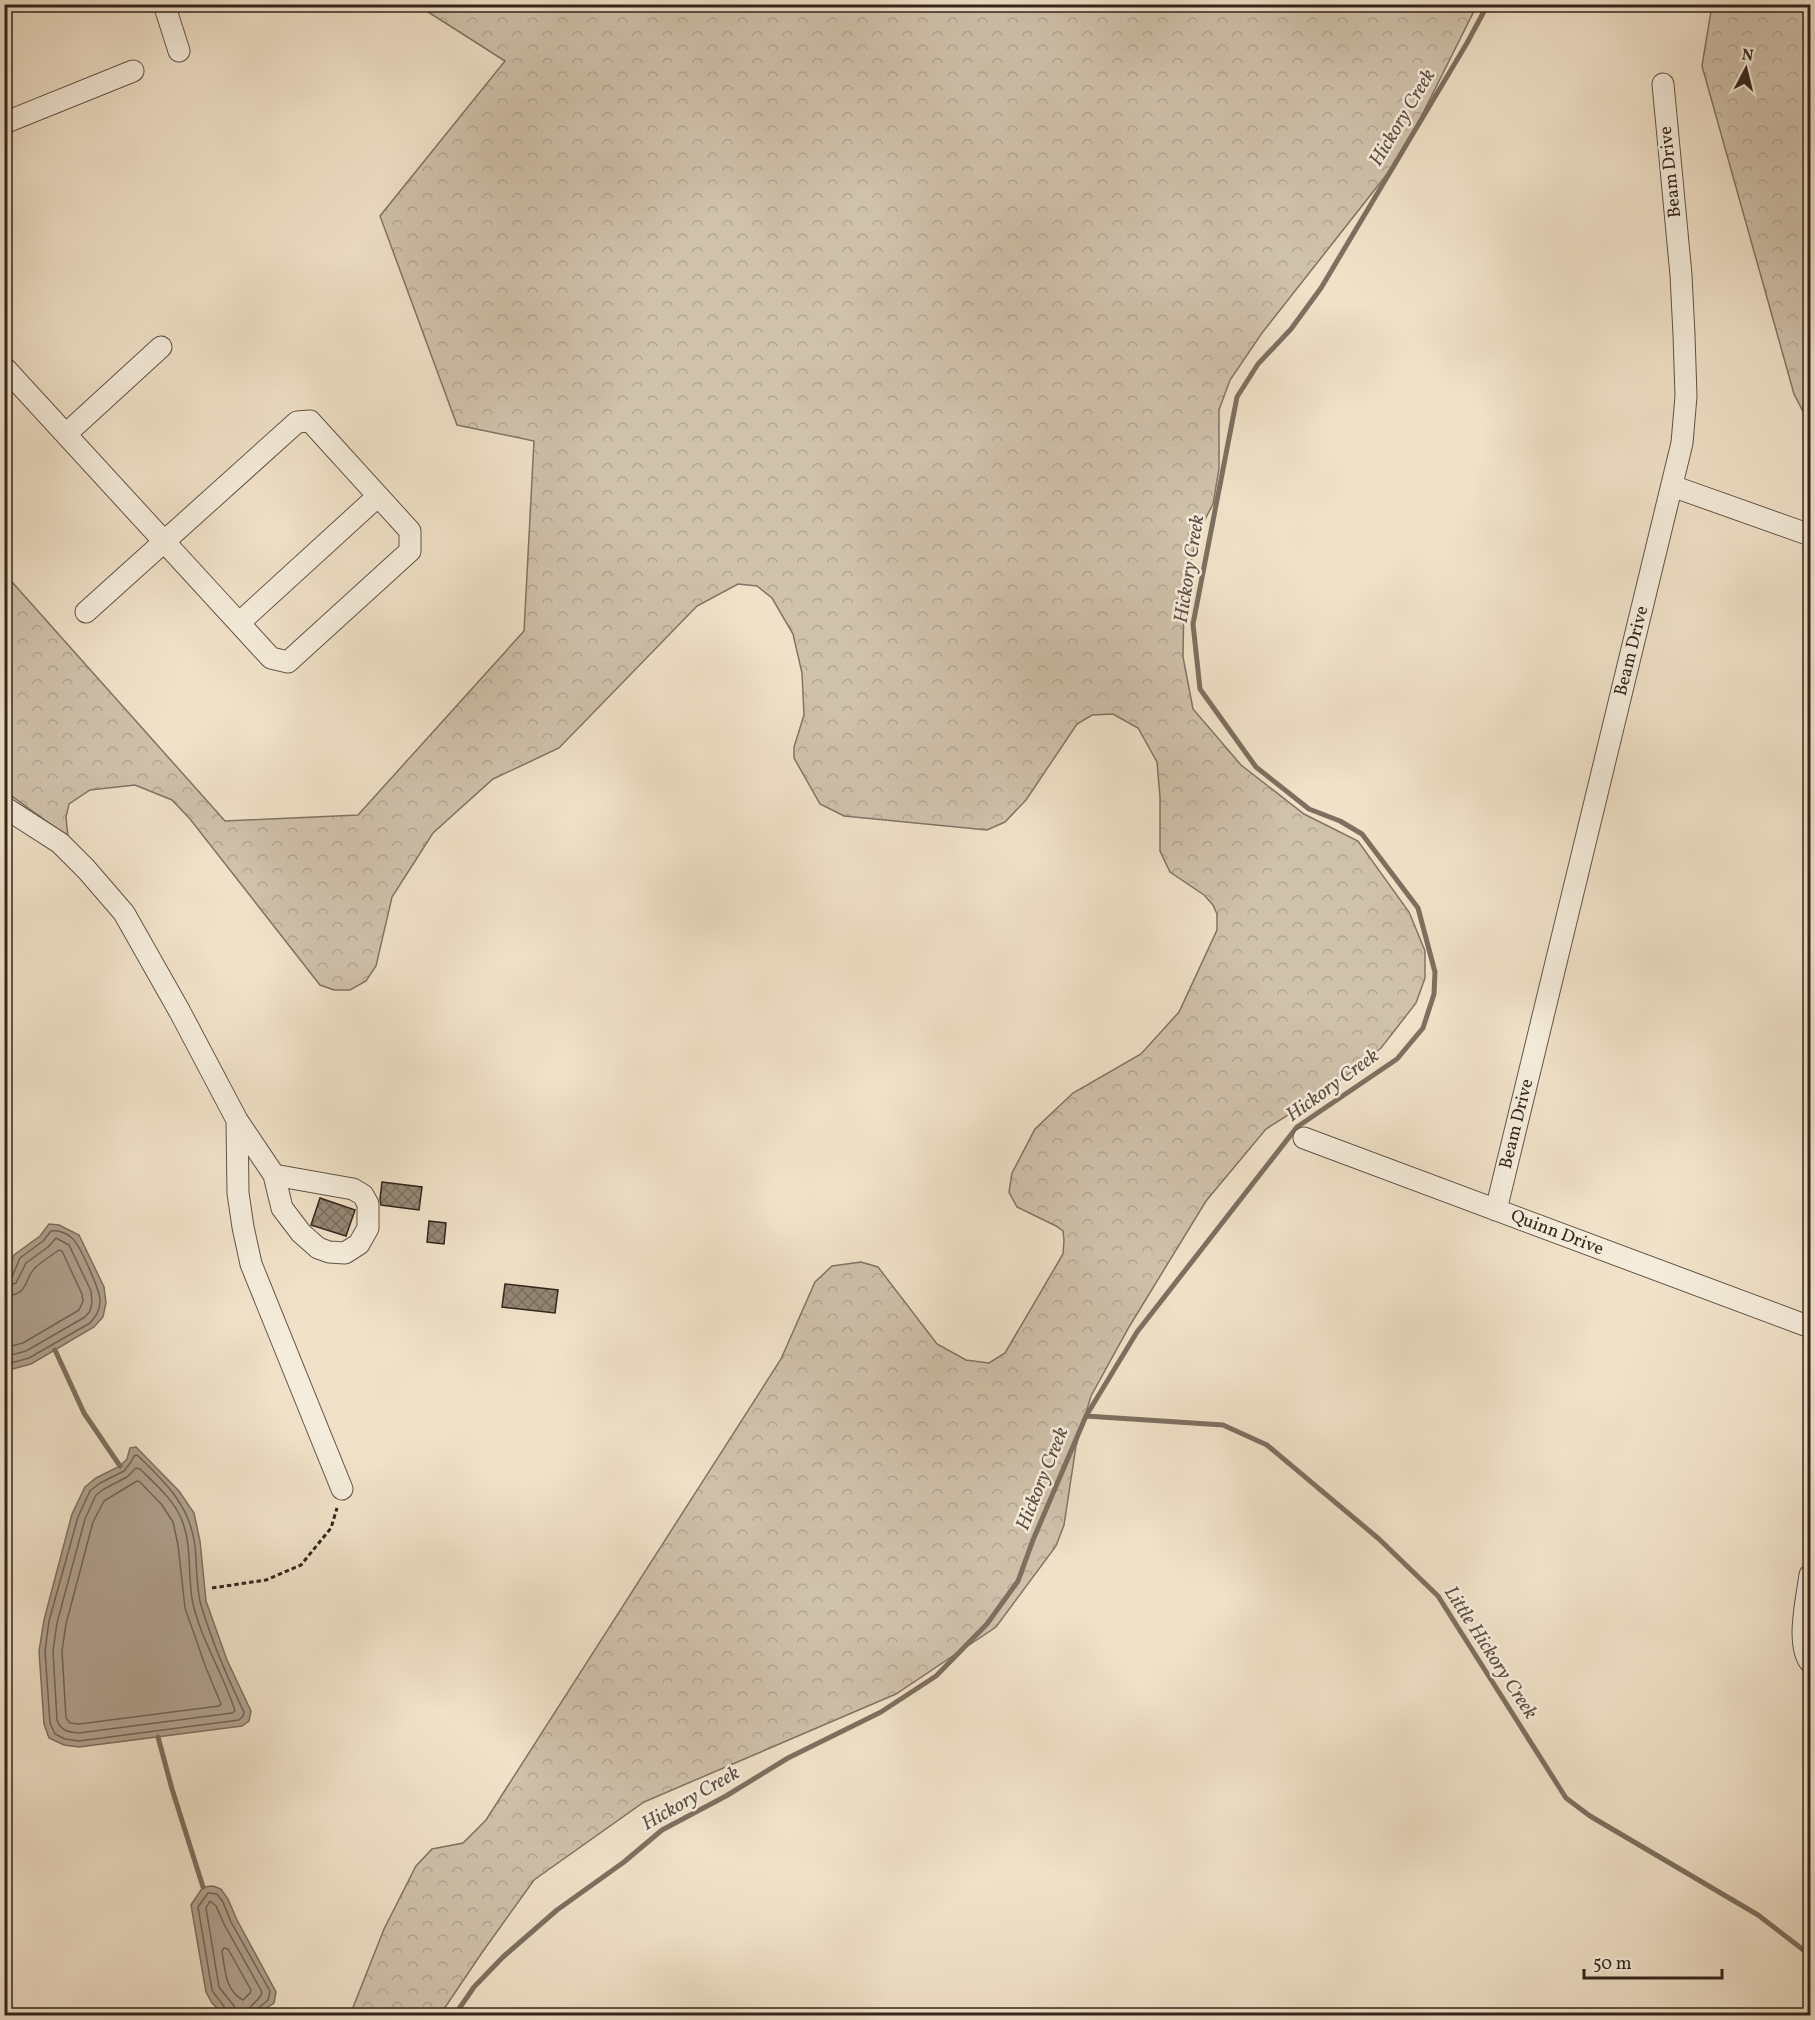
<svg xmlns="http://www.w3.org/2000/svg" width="1815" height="2020" font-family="Vollkorn,serif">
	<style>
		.forest { fill: url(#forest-crowns); stroke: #827364; stroke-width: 1.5 }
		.water { fill: #b0a18e; stroke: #7e6f60; stroke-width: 1.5 }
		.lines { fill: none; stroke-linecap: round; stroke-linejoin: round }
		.shore { stroke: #726355; stroke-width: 1.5 }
		.stream { stroke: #7e6f60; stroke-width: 5 }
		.building { fill: url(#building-cross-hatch); stroke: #33251c; stroke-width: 1.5 }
		.minor-casing { stroke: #625447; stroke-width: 23 }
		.path { stroke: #33251c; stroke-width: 3; stroke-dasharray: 4.5 3; stroke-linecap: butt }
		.minor { stroke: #f5ecdb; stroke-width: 21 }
		.labels { text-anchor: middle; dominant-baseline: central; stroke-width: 5; stroke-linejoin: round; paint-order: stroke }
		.street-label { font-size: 18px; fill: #33251c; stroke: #f5ecdb }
		.water-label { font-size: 20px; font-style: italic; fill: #5f5044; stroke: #f5ecdb }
	</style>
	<defs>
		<pattern id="forest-crowns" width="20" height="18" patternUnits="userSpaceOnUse" patternTransform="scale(1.5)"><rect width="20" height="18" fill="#d0c1ab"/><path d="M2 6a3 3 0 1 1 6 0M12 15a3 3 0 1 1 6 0" fill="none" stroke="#b3a693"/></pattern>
		<pattern id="building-cross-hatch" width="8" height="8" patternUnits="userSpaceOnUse" patternTransform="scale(1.5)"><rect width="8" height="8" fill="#958775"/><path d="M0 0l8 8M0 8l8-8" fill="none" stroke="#7a6e5f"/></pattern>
	</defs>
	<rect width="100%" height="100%" fill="#f0e1c8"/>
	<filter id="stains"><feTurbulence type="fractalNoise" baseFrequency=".00333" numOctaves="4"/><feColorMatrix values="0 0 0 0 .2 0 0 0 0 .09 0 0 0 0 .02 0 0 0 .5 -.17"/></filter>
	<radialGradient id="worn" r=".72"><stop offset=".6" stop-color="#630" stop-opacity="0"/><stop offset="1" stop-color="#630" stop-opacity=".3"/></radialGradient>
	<path class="forest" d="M417,5H1477L1402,155L1262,333L1230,380L1219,410V469L1213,504L1197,535L1184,594L1183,657L1193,709L1241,765L1304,814L1358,841L1409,912L1425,951V978L1416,1003L1381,1048L1331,1088L1266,1129L1206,1201L1129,1327L1091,1396L1076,1446L1064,1525L1056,1546L996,1627L896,1694L644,1802L534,1880L481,1954L440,2015H350L384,1929L416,1866L432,1849L463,1843L486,1820L781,1359L815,1282L832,1266L861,1262L878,1267L937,1344L966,1360L989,1363L1005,1353L1063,1254L1064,1240L1063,1231L1056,1226L1017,1207L1009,1192L1012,1173L1035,1129L1073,1093L1141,1054L1179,1012L1217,930V914L1213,905L1204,895L1170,872L1160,851V797L1157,762L1138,728L1113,714L1092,715L1077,724L1026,800L1005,822L987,830L844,816L820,804L794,758V747L804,715L802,673L793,634L772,598L757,586L738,584L697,606L559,748L493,779L433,833L392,897L376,966L366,981L350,990H334L320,985L190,819L172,800L135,785L90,790L69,804L66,817L68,837L5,791L4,573L225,821L358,815L524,631L534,441L457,425L380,216L505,61Z
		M1712,5H1810V425L1794,394L1702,66Z"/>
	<path class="water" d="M49,1224L59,1225L79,1235L104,1287L106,1303L103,1317L94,1327L31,1364L5,1371V1280L14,1255L40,1236Z
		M136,1447L179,1491L194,1513L200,1541L206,1601L227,1660L251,1711L249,1721L242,1726L79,1747L64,1745L49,1738L44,1724L39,1651L44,1620L72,1514L85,1487L96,1478L120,1466L127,1459L130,1448Z
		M213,1886L221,1889L228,1899L237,1920L276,1992L274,2003L256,2015H224L212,2003L206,1992L191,1905L203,1887Z"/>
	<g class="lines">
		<path class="shore" d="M4,1280L12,1277L20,1258L43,1241L51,1231C58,1230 67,1233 72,1238C80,1245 101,1292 100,1302C100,1311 95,1317 90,1323L29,1358L4,1365
			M4,1287L16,1283L26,1263L48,1247L56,1238L69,1245L91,1291L92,1302L90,1311L85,1317L26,1351L4,1357
			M4,1296C30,1295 23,1280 35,1268C42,1261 52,1255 59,1250L62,1251L82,1294L83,1301L79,1310L23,1343L4,1348
			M137,1455C165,1482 190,1505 195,1546C197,1565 196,1587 201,1605C212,1642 227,1677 244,1712L243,1716L239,1720L79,1741L65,1739L55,1734L50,1723L45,1651L49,1621L78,1517L90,1491L100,1483L124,1471L131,1462L134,1456Z
			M136,1468L140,1469C154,1483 173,1499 181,1518C193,1545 187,1577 193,1604C202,1642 224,1675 235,1711L232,1713L79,1733C68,1732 61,1731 57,1720L53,1651L57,1623L85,1519L96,1495L104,1489L127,1477Z
			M137,1481L140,1482L162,1505L173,1522L178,1545L185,1608L206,1668L221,1704L219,1706L79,1724L70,1723L66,1718L62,1651L66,1624L93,1522L104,1501Z
			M224,1948L228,1949L251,1990L250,1993L243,2000C225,1991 225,1969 222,1951Z
			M228,2016C227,2006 216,1998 212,1990L198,1907L208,1893L217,1894L223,1902L231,1922L270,1991L268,2000L257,2009L255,2016
			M236,2016L234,2006L219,1987L206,1908L210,1901L216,1906L225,1926L262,1992C260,2002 248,2003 248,2016"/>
		<path class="stream" d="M55,1350L84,1413L120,1466
			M1086,1416L1223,1425L1267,1445L1379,1539L1438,1596L1566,1798L1590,1816L1758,1915L1810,1955
			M158,1737L172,1789L203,1887
			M454,2016L474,1987L503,1957L557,1910L624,1862L662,1830L726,1796L788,1758L881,1712L936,1676L987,1624L1018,1581L1033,1540L1086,1416L1137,1332L1297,1127L1397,1059L1423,1028L1434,994L1435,972L1418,908L1362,834L1340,821L1309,809L1256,767L1200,689L1193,624L1237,397L1258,364L1291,329L1321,288L1467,43L1488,4"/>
	</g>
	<path class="building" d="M382,1182L422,1187L419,1210L381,1205L380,1199Z
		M320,1198L355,1210L346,1236L311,1225Z
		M429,1221L446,1223L444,1244L427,1242Z
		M505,1284L558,1290L555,1313L502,1307Z"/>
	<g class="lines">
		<defs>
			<path id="minor" d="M164,4L179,51
				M4,123L133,71
				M4,367L271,658L288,662L410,551V531L310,421L297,422L86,612
				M66,434L161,347
				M1672,486L1810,535
				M239,623L378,496
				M4,807L60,843L86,869L124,913L180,1012L237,1120L274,1175L282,1208L301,1233L318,1248L329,1252L345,1253L359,1244L368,1228V1204L363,1195L353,1189L274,1175
				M237,1121L238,1193L243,1227L251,1264L342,1489
				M1304,1138L1810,1327
				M1496,1210L1682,443L1686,396L1684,335L1681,275L1663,84
				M1810,1575C1807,1598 1796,1643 1810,1662"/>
		</defs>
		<use href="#minor" class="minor-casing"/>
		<path class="path" d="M212,1588L266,1580L301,1565L331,1528L337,1508"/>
		<use href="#minor" class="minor"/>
	</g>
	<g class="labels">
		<g class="street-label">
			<text transform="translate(1671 172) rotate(-96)">Beam Drive</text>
			<text transform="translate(1632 651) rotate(-76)">Beam Drive</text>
			<text transform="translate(1517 1124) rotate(-76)">Beam Drive</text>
			<text transform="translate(1557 1233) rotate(21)">Quinn Drive</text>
		</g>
		<g class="water-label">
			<text transform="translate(1403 118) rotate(-59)">Hickory Creek</text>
			<text transform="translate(1190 569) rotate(-81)">Hickory Creek</text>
			<text transform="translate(1333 1086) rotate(-36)">Hickory Creek</text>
			<text transform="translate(1043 1479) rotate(-68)">Hickory Creek</text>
			<text transform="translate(1490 1653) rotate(57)">Little Hickory Creek</text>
			<text transform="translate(691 1799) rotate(-30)">Hickory Creek</text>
		</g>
	</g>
	<rect width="1815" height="2020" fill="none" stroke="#f0e1c8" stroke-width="24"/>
	<rect x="6" y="6" width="1803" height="2008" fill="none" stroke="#33251c" stroke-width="3"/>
	<rect x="12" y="12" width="1791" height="1996" fill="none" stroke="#33251c" stroke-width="1.5"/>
	<g transform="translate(1746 69) rotate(7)" stroke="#f5ecdb" stroke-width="4.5" paint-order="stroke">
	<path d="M0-4.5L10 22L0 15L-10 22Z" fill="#33251c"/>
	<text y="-9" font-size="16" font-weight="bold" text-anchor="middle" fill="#33251c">N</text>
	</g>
	<path d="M1584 1969v9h138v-9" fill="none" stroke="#33251c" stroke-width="3"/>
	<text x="1593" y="1969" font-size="18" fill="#33251c" stroke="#f5ecdb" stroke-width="4.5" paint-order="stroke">50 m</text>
	<rect width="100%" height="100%" filter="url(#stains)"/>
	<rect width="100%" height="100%" fill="url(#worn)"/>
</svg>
